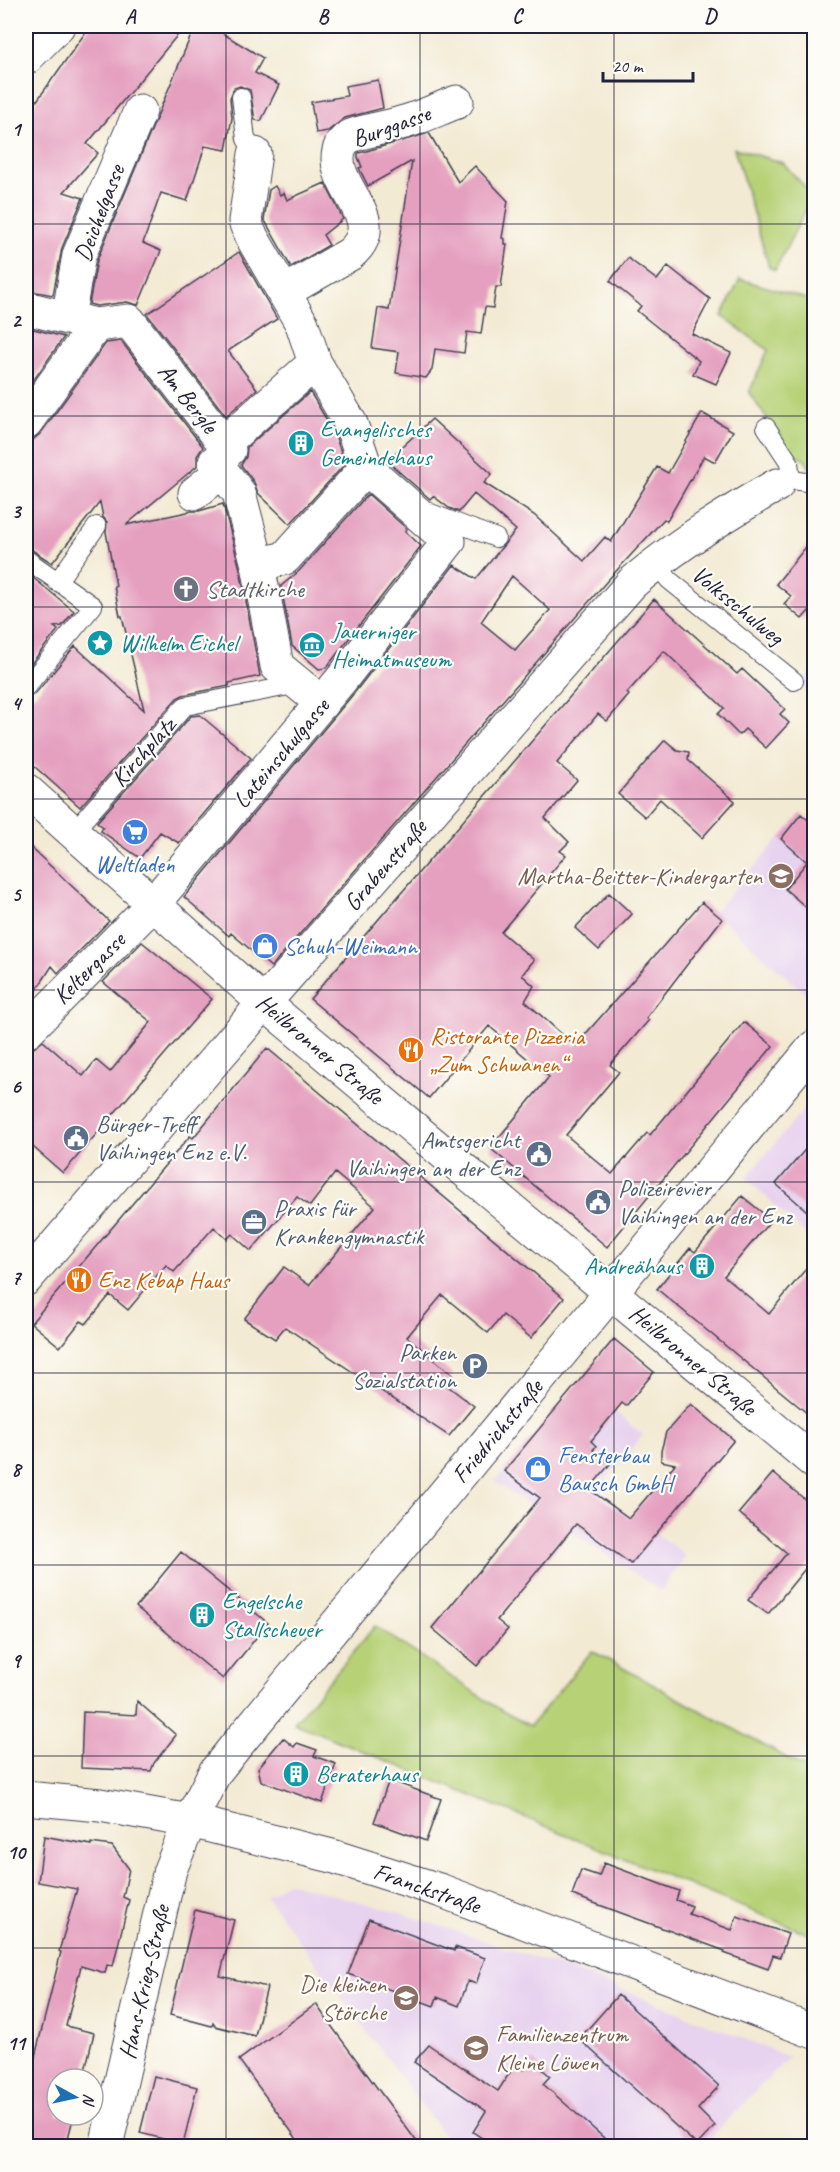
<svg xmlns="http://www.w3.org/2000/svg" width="840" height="2172" font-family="Caveat,sans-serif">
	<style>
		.built { fill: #e7d2ef }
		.green { fill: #b6d176; stroke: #6c7a58; stroke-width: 1.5 }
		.building { fill: #e5a0c0; fill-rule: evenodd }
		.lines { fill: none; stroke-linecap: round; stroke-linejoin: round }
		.service-casing { stroke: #414052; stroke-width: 20 }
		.minor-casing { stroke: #414052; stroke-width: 35 }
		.tertiary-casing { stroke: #414052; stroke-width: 35 }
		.service { stroke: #fff; stroke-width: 18 }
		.minor { stroke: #fff; stroke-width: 33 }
		.tertiary { stroke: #fff; stroke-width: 33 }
		.grid { fill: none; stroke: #22223b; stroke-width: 1.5; stroke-opacity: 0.55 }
		.labels { text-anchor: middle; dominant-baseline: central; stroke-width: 4.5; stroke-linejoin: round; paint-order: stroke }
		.street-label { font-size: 24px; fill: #22223b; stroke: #fdfcf7 }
		.culture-label { font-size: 24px; fill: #0d838f; stroke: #fdfcf7; text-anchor: start }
		.worship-label { font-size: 24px; fill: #5b616d; stroke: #fdfcf7; text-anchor: start }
		.shop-label { font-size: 24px; fill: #366cbe; stroke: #fdfcf7; text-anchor: start }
		.education-label { font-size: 24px; fill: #785e54; stroke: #fdfcf7; text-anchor: end }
		.food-label { font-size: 24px; fill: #c56008; stroke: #fdfcf7; text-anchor: start }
		.service-label { font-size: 24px; fill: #4e5e75; stroke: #fdfcf7; text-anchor: start }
		.neatline { fill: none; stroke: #22223b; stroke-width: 2 }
		.grid-label { font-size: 20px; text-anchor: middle; font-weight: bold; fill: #22223b }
	</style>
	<rect width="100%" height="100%" fill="#fdfcf7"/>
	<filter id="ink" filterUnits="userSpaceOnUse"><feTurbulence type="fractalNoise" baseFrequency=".0167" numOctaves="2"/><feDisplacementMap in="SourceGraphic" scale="12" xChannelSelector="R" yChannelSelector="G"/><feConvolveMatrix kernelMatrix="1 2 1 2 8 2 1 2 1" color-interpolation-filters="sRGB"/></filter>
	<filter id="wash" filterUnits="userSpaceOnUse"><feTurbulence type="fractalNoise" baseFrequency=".008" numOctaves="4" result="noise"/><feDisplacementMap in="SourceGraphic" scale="24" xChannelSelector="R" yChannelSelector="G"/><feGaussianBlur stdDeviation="1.35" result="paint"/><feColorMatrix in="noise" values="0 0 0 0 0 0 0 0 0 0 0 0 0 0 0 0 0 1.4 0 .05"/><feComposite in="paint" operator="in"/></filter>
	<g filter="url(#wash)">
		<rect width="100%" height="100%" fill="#f3ead3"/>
		<path class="built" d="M814,666V699L799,685Z
			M801,814L814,825V987L807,995L714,912Z
			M814,1097V1242L746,1178Z
			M579,1382L643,1435L596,1492L686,1555L661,1591L495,1482Z
			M287,1882L401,1913L594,1978L789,2057L702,2146H452L266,1896Z"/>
		<path class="green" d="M734,148L783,163L813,196L775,270L769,267Z
			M740,279L814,301V474L805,460L792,454L749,393L768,350L722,316Z
			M375,1626L504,1712L530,1726L592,1651L814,1773V1929L811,1935L294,1723Z"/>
		<g id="blocks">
			<path class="building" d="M90,26H185L87,144L98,153L64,192L83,198L62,248L53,295L26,290L34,238L26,233V116Z
				M195,26H215L225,35L263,58L255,73L279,85L261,121L255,120L250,90L240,86L234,88L230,98L232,118L226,150L205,146L187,201L161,193L143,243L161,251L138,305L127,302L97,306L89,304L97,260Z
				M378,80L383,108L345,118L328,131L316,133L311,102L347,96L345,86Z
				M429,133L458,182L475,166L508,201L502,238L505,239V244H507L501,287H496L493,308L485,307L481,334L467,332L464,353L435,349L432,370L426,378L396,373L399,352L372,348L378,308L389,310L412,161L368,186L359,168L362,167L358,157V153L363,152Z
				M325,183L343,219L323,235L329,245L291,267L264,219L269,190L275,186L280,195L284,193L287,200Z
				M239,252L277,319L228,351L257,389L226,416L147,314Z
				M628,258L657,280L668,266L710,299L692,334L731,353L716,384L693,374L699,361L637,311L641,306L610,281Z
				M26,327L64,337L26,391Z
				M121,341L203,447L197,456V466L126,525L192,511H199L223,504L240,569L260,676L229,683V686L183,695L177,698L80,807L26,759V698L35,694L75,646L144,710L122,616H120L114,586H116L106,532L107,522L103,517L100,502L52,563L32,550L26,548V441L34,439L41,433L106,343Z
				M310,392L334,432L345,464L290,524L258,493L254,482L241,465L246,457L247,447Z
				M702,413L733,431L715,462L704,456L667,521L664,519L607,581L271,967L231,933L229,936L184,897L355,692L454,565L476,579L516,530L474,494L459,512L449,508L433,496L430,499L387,461L432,419L492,474L484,483L534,515L584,561L605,537L611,542L657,467L668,473ZM512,576L550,610L515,650L481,622Z
				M368,494L407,529L405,531L421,546L326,668L319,669L292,646L281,586L299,571Z
				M814,537V615L809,611L802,619L784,604L791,596L776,584Z
				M26,572L74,611L62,626L54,627L58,630L26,670Z
				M654,599L737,674L742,669L785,709L780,714L789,723L766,748L745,729L739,735L718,714L724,708L664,651L627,693L629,695L607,721L598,714L557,763L577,780L545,818L569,842L560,851L566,855L501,932L534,960L522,975L534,986L525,1001L575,1046L702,902L722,919L646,1018L649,1020L610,1065L619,1072L566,1135L612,1174L647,1133L650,1135L744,1022L773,1046L607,1247L490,1148L549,1077L489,1026L429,1098L310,999Z
				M200,715L251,758L179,843L160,832L140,858L101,831L103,827L97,822L191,716Z
				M665,740L677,750L689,752L688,760L735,801L702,838L660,799L645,817L618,794Z
				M801,814L814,825V914L785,889L807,862L781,839Z
				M26,843L109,921L58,973L52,966L26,1006Z
				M609,893L632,914L599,950L575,928Z
				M142,942L212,999L63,1173L26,1141V1050H31L43,1041L83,1076L96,1060L110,1072L151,1022L103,982Z
				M267,1048L564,1298L531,1338L503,1315L488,1333L442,1295L407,1337L453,1375L445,1384L474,1406L449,1436L285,1327L275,1339L244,1319L284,1267L309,1285L375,1207L335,1173L310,1206L297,1197L251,1251L232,1234L227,1239L214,1227L174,1272L166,1265L128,1310L110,1295L86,1324L81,1321L60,1347L31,1323L190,1136L193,1138Z
				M814,1139V1217L776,1184Z
				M742,1196L771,1220L724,1276L769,1314L814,1259V1419L657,1289L690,1248L695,1252Z
				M614,1339L654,1372L626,1406L622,1403L591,1441L596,1446L593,1450L610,1464L589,1489L629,1518L675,1464L661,1461V1451L666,1432L691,1404L734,1440L631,1564L576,1524L497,1620L508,1629L477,1666L432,1628L540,1498L504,1471Z
				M773,1473L814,1507V1558L768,1614L748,1600L787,1553L739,1513Z
				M181,1552L268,1623L223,1679L136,1607Z
				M137,1701L176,1735L154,1763L151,1771L81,1768L83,1712L136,1715Z
				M283,1738L294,1747L297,1743L317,1750L314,1756L336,1764L322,1803L261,1781L258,1768Z
				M389,1780L441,1799L426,1841L374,1822Z
				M44,1836L91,1845V1843L112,1846L129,1869L123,1897L129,1900L113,1966L107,1965L105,1973L81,1966L66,2026L94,2033L83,2079H57V2115H74L66,2146H26V2093L61,1952L59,1951L77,1889L38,1882Z
				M604,1863L679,1891L676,1900L692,1906L689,1914L732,1930L737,1916L788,1934L780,1957L773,1955L768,1969L724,1953L725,1951L572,1895L581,1870L599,1876Z
				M195,1910L234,1920L220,1976L267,1987L255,2036L215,2026L213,2023L212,2026L170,2015Z
				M369,1919L454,1951L455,1947L485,1958L476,1984L468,1981L459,2006L437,1997L434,2006L348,1974Z
				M618,1995L719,2086L698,2109L715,2126L697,2145L579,2039Z
				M316,2004L327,2020L420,2146H302L239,2060Z
				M429,2045L498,2091L516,2063L524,2070L533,2061L550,2076L543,2084L613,2146H494L473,2132L486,2111L414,2062Z
				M154,2076L197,2087L183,2144L140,2133Z"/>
		</g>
	</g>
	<g filter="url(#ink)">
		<use href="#blocks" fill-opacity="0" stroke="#414052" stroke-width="1.5"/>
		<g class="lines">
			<defs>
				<path id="service" d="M241,97L246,139L255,154
					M766,427L789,462L791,480
					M781,484L791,480L814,483
					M428,512L496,538
					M26,559L93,606L26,687
					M656,563L669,580L794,681
					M57,582L97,526
					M73,832L185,706L299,684"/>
				<path id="minor" d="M26,58L58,26
					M284,292L350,254C393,218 323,185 341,145C343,141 348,137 351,136C367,130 385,128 401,123C420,118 438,109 457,102
					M26,308L96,325L129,321L229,450L215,462L239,493L258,565L277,666L322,703
					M68,318L79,255L140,111
					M26,422L96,325
					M224,443L315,363
					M195,493L222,471
					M258,565L285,558L366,468
					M26,790L264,1003L814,1462
					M26,1032L153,904L341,680L449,541L366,468L351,424L315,363L302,324L250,234L245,221L255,154
					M26,1279L264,1003L632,583C676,545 726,514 777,485
					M190,1821L215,1772L235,1747L814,1047"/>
				<path id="tertiary" d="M26,1798L100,1805L190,1821L332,1856L442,1891L814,2032
					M106,2146L170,1870L190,1821"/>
			</defs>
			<use href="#service" class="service-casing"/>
			<use href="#minor" class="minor-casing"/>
			<use href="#tertiary" class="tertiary-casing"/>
			<use href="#service" class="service"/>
			<use href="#minor" class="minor"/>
			<use href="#tertiary" class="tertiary"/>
		</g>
	</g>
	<path class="grid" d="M226,26V2146M420,26V2146M614,26V2146M26,224H814M26,416H814M26,607H814M26,799H814M26,990H814M26,1182H814M26,1373H814M26,1565H814M26,1756H814M26,1948H814"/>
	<defs>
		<symbol id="building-disc" viewBox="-11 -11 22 22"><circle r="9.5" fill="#0f9aa8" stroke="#fdfcf7"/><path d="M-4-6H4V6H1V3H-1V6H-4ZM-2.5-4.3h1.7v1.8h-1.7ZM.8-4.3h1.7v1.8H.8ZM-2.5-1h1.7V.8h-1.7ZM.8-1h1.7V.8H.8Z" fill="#fff"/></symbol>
		<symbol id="church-disc" viewBox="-11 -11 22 22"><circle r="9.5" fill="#6b7280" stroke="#fdfcf7"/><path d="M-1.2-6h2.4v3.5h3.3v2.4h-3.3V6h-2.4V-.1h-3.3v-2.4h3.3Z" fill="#fff"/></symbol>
		<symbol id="sight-disc" viewBox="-11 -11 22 22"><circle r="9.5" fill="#0f9aa8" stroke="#fdfcf7"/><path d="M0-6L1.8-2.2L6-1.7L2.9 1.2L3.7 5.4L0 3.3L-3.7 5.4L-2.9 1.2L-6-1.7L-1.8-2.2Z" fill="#fff"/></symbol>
		<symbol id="museum-disc" viewBox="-11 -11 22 22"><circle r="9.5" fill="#0f9aa8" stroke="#fdfcf7"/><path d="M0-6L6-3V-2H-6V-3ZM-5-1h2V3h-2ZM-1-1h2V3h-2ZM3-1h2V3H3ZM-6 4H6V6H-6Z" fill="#fff"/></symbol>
		<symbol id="supermarket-disc" viewBox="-11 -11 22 22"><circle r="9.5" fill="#3f7fe0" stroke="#fdfcf7"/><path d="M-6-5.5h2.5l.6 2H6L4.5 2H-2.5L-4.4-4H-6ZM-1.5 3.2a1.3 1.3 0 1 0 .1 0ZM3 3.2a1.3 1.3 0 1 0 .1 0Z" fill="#fff"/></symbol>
		<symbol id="school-disc" viewBox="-11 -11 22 22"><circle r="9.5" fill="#8d6e63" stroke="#fdfcf7"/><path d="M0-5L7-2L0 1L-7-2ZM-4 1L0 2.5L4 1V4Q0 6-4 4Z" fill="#fff"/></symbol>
		<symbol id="shop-disc" viewBox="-11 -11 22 22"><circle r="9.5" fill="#3f7fe0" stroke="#fdfcf7"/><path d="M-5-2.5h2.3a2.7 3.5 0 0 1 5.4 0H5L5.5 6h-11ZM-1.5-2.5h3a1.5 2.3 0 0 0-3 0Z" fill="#fff"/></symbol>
		<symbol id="restaurant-disc" viewBox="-11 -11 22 22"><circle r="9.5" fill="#e8710a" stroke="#fdfcf7"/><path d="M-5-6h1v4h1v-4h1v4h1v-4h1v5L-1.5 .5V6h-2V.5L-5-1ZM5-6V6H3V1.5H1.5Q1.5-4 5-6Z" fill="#fff"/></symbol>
		<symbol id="civic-disc" viewBox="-11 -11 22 22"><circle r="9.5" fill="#5c6f8a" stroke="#fdfcf7"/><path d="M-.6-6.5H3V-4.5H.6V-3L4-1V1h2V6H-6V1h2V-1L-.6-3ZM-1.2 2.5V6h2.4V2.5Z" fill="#fff"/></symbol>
		<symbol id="office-disc" viewBox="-11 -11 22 22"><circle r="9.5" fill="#5c6f8a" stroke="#fdfcf7"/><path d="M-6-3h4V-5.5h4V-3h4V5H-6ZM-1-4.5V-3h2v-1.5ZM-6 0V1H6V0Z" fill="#fff"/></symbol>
		<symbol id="parking-disc" viewBox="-11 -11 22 22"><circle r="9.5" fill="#5c6f8a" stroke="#fdfcf7"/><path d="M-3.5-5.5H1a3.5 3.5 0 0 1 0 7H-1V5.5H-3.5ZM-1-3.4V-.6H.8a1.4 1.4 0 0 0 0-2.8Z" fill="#fff"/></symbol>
	</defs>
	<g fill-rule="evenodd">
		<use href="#building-disc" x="286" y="428" width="30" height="30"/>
		<use href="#church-disc" x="171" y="574" width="30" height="30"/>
		<use href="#sight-disc" x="85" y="628" width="30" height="30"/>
		<use href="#museum-disc" x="297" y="630" width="30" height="30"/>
		<use href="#supermarket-disc" x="120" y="817" width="30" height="30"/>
		<use href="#school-disc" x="766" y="861" width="30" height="30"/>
		<use href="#shop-disc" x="250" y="931" width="30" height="30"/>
		<use href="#restaurant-disc" x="396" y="1035" width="30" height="30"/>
		<use href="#civic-disc" x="61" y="1123" width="30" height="30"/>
		<use href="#civic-disc" x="524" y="1139" width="30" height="30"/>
		<use href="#civic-disc" x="583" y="1187" width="30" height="30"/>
		<use href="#office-disc" x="239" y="1207" width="30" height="30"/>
		<use href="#building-disc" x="687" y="1251" width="30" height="30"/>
		<use href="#restaurant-disc" x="64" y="1265" width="30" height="30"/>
		<use href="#parking-disc" x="460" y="1351" width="30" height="30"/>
		<use href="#shop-disc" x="523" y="1454" width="30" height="30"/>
		<use href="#building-disc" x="187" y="1600" width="30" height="30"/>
		<use href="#building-disc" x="281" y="1759" width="30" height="30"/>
		<use href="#school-disc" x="391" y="1983" width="30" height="30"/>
		<use href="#school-disc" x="461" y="2033" width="30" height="30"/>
	</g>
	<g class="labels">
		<g class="street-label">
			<text transform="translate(391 126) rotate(-20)">Burggasse</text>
			<text transform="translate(99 213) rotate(-69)">Deichelgasse</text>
			<text transform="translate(188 398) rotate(52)">Am Bergle</text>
			<text transform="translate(738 605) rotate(39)">Volksschulweg</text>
			<text transform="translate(143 752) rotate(-48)">Kirchplatz</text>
			<text transform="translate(281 753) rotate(-50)">Lateinschulgasse</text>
			<text transform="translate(385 865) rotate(-49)">Grabenstraße</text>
			<text transform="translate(89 968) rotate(-45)">Keltergasse</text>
			<text transform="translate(320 1049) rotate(40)">Heilbronner Straße</text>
			<text transform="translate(693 1360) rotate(40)">Heilbronner Straße</text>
			<text transform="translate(497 1431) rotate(-50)">Friedrichstraße</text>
			<text transform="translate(427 1888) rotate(19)">Franckstraße</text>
			<text transform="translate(144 1982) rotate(-77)">Hans-Krieg-Straße</text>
		</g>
		<g class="culture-label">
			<text x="320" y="429">Evangelisches<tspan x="320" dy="28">Gemeindehaus</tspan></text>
			<text x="332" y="631">Jauerniger<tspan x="332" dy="28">Heimatmuseum</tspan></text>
			<text x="120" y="643">Wilhelm Eichel</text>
			<text x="682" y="1266" text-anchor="end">Andreähaus</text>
			<text x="222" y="1601">Engelsche<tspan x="222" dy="28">Stallscheuer</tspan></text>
			<text x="316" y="1774">Beraterhaus</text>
		</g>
		<g class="worship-label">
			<text x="206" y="589">Stadtkirche</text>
		</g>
		<g class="shop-label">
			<text x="135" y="864" text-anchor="middle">Weltladen</text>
			<text x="284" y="946">Schuh-Weimann</text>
			<text x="558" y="1455">Fensterbau<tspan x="558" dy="28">Bausch GmbH</tspan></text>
		</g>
		<g class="education-label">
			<text x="762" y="876">Martha-Beitter-Kindergarten</text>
			<text x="386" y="1984">Die kleinen<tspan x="386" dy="28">Störche</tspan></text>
			<text x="496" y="2034" text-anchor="start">Familienzentrum<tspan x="496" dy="28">Kleine Löwen</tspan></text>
		</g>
		<g class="food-label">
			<text x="430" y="1036">Ristorante Pizzeria<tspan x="430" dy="28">„Zum Schwanen“</tspan></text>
			<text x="98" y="1280">Enz Kebap Haus</text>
		</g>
		<g class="service-label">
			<text x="96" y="1124">Bürger-Treff<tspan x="96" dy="28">Vaihingen Enz e.V.</tspan></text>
			<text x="520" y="1140" text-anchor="end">Amtsgericht<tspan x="520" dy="28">Vaihingen an der Enz</tspan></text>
			<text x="618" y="1188">Polizeirevier<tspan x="618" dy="28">Vaihingen an der Enz</tspan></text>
			<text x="274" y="1208">Praxis für<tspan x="274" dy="28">Krankengymnastik</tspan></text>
			<text x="456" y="1352" text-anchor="end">Parken<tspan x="456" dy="28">Sozialstation</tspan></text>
		</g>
	</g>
	<rect width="840" height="2172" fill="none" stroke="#fdfcf7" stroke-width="66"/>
	<g transform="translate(75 2097) rotate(98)"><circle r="28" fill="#fdfcf7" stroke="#a5a5ac" stroke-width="1.5"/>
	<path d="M0-4.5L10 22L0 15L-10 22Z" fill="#1f6fb2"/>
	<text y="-9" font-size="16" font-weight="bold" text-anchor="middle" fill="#22223b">N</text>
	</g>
	<path d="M603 72v9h90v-9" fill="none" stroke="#22223b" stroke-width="3"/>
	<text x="612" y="72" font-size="18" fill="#22223b" stroke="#fdfcf7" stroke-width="4.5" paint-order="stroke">20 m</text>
	<rect x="33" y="33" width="774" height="2106" class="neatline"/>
	<g class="grid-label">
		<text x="130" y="23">A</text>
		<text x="323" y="23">B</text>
		<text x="517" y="23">C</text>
		<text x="710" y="23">D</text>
		<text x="16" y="136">1</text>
		<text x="16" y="327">2</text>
		<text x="16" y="518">3</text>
		<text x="16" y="710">4</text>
		<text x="16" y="901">5</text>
		<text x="16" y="1093">6</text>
		<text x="16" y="1284">7</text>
		<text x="16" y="1476">8</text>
		<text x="16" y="1667">9</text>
		<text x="16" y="1859">10</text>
		<text x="16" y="2050">11</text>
	</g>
</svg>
